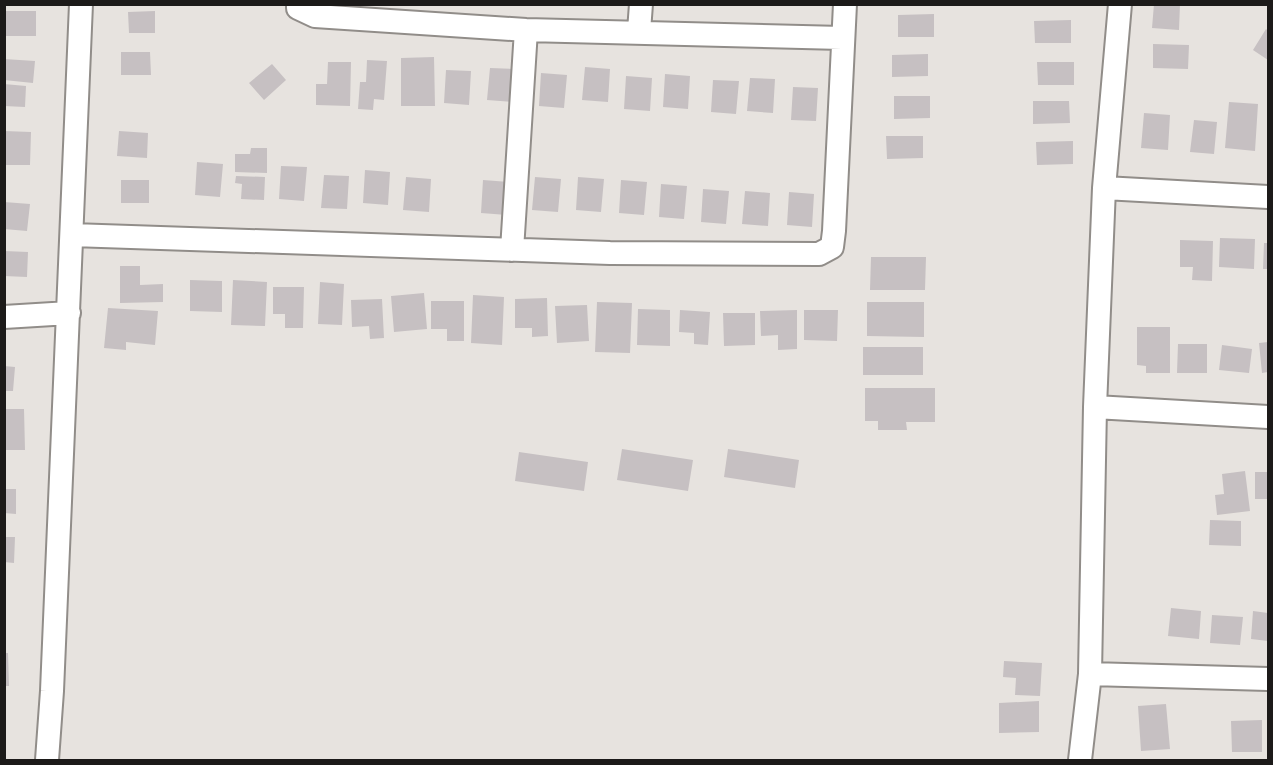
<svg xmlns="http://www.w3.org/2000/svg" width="1273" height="765" font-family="Bitter,serif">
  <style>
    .building { fill: #c6c0c2 }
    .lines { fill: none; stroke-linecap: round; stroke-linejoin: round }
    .minor-casing { stroke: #918d89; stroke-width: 26 }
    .minor { stroke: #fff; stroke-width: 22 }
  </style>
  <rect width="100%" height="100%" fill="#e7e3df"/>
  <path class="building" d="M 1154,4 L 1180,4 L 1179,30 L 1152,28 Z
    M 6,11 L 36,11 L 36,36 L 6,36 Z
    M 155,11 L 155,33 L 129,33 L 128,12 Z
    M 934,14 L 934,37 L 898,37 L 898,15 Z
    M 1071,20 L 1071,43 L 1035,43 L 1034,21 Z
    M 1266,29 L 1268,31 L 1268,60 L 1253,50 Z
    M 1153,44 L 1189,45 L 1188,69 L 1153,68 Z
    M 121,52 L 150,52 L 151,75 L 121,75 Z
    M 928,54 L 928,76 L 892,77 L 892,55 Z
    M 434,57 L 435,106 L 401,106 L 401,58 Z
    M 4,59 L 35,61 L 33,83 L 4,80 Z
    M 367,60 L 387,61 L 384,100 L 374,99 L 373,110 L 358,109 L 360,82 L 366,82 Z
    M 328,62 L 351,62 L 350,106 L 316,105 L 316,84 L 327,84 Z
    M 1037,62 L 1074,62 L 1074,85 L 1038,85 Z
    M 272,64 L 286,80 L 264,100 L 249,83 Z
    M 585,67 L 610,69 L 608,102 L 582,100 Z
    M 490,68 L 515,69 L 513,102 L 487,100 Z
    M 446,70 L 471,71 L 469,105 L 444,103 Z
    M 541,73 L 567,75 L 564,108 L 539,106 Z
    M 665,74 L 690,76 L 688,109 L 663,107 Z
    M 626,76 L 652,78 L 650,111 L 624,109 Z
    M 750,78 L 775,79 L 773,113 L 747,111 Z
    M 713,80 L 739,81 L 736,114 L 711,112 Z
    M 4,84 L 26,86 L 25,107 L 4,106 Z
    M 793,87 L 818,88 L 816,121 L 791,120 Z
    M 894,96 L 930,96 L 930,118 L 894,119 Z
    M 1033,101 L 1069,101 L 1070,123 L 1033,124 Z
    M 1229,102 L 1258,104 L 1255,151 L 1225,148 Z
    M 1144,113 L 1170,115 L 1168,150 L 1141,148 Z
    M 1194,120 L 1217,122 L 1214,154 L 1190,152 Z
    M 4,131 L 31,132 L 30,165 L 4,165 Z
    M 119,131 L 148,133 L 147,158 L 117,156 Z
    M 886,136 L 923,136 L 923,158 L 887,159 Z
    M 1073,141 L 1073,164 L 1037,165 L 1036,142 Z
    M 251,148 L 267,148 L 267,173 L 235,172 L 235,154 L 250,154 Z
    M 197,162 L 223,164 L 220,197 L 195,195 Z
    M 281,166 L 307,167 L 304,201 L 279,199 Z
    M 365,170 L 390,172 L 388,205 L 363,203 Z
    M 324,175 L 349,176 L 347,209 L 321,208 Z
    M 236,176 L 265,177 L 264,200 L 241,199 L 242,184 L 235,183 Z
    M 406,177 L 431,179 L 429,212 L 403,210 Z
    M 535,177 L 561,179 L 558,212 L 532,210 Z
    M 578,177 L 604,179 L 601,212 L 576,210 Z
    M 121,180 L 149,180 L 149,203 L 121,203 Z
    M 483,180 L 509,182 L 507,215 L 481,213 Z
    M 621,180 L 647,182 L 644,215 L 619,213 Z
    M 661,184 L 687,186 L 684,219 L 659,217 Z
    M 703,189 L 729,191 L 726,224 L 701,222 Z
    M 745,191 L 770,193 L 768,226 L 742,224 Z
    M 789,192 L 814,194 L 812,227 L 787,225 Z
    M 4,202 L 30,204 L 27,231 L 4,229 Z
    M 1220,238 L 1255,239 L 1254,269 L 1219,267 Z
    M 1180,240 L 1213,241 L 1212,281 L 1192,280 L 1193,267 L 1180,267 Z
    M 1264,243 L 1268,243 L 1268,269 L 1263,269 Z
    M 4,251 L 28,252 L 27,277 L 4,276 Z
    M 871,257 L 926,257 L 925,290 L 870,290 Z
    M 120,266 L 140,266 L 140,285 L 163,284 L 163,302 L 120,303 Z
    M 190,280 L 222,281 L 222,312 L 190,311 Z
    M 233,280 L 267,282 L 265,326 L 231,325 Z
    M 320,282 L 344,284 L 342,325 L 318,324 Z
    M 273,287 L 304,287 L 303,328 L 285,328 L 285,314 L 273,314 Z
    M 424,293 L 427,329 L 394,332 L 391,296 Z
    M 473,295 L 504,297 L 502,345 L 471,343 Z
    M 547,298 L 548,336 L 532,337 L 532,328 L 515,328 L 515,299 Z
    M 382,299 L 384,338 L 370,339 L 369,326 L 352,327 L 351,300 Z
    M 431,301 L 464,301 L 464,341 L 447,341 L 447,329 L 431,329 Z
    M 597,302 L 632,303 L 630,353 L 595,352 Z
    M 867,302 L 924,302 L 924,337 L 867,336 Z
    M 587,305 L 589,341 L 557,343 L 555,306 Z
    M 108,308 L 158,311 L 155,345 L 126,342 L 126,350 L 104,348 Z
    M 638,309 L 670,310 L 670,346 L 637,345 Z
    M 680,310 L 710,312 L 708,345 L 694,344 L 694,333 L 679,332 Z
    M 797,310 L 797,349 L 778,350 L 778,335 L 761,336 L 760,311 Z
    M 804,310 L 838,310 L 837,341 L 804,340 Z
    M 723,313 L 755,313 L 755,345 L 724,346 Z
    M 1137,327 L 1170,327 L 1170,373 L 1146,373 L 1146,366 L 1137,365 Z
    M 1268,342 L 1268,372 L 1262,373 L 1259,343 Z
    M 1178,344 L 1207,344 L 1207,373 L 1177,373 Z
    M 1222,345 L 1252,349 L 1249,373 L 1219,370 Z
    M 863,347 L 923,347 L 923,375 L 863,375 Z
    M 4,366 L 15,367 L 13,391 L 4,391 Z
    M 865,388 L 935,388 L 935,422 L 906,422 L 907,430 L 878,430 L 878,421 L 865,421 Z
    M 4,409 L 24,409 L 25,450 L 4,450 Z
    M 622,449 L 693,460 L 688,491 L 617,480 Z
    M 728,449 L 799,460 L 795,488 L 724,477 Z
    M 519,452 L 588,462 L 584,491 L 515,481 Z
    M 1245,471 L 1250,511 L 1217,515 L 1215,495 L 1224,494 L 1222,474 Z
    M 1255,472 L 1268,472 L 1268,499 L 1255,499 Z
    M 4,489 L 16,489 L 16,514 L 4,513 Z
    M 1210,520 L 1241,521 L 1241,546 L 1209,545 Z
    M 4,537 L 15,537 L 14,563 L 4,562 Z
    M 1171,608 L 1201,611 L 1199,639 L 1168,636 Z
    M 1253,611 L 1268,613 L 1268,641 L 1251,639 Z
    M 1212,615 L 1243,617 L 1240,645 L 1210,643 Z
    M 4,653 L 8,653 L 9,686 L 4,686 Z
    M 1004,661 L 1042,663 L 1040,696 L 1015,695 L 1016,678 L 1003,677 Z
    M 1039,701 L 1039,732 L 999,733 L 999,703 Z
    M 1166,704 L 1170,749 L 1141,751 L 1138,706 Z
    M 1262,720 L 1262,752 L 1232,752 L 1231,721 Z"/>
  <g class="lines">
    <g class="minor-casing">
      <path id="minor" d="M 298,4 L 298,8 L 315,16 L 526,30 L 842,38
        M 639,31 L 641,4
        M 1104,188 L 1268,197
        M 72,235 L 610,253 L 819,254 L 832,247 L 834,231 L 845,4
        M 512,250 L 526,30
        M 4,317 L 69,313
        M 1095,407 L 1268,417
        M 1090,674 L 1268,679
        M 47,760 L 52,691 L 81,4
        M 1080,760 L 1090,674 L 1095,407 L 1104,188 L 1120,4"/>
    </g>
    <use href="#minor" class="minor"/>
  </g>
  <rect width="1273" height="765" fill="none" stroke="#1c1a19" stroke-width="12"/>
</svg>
